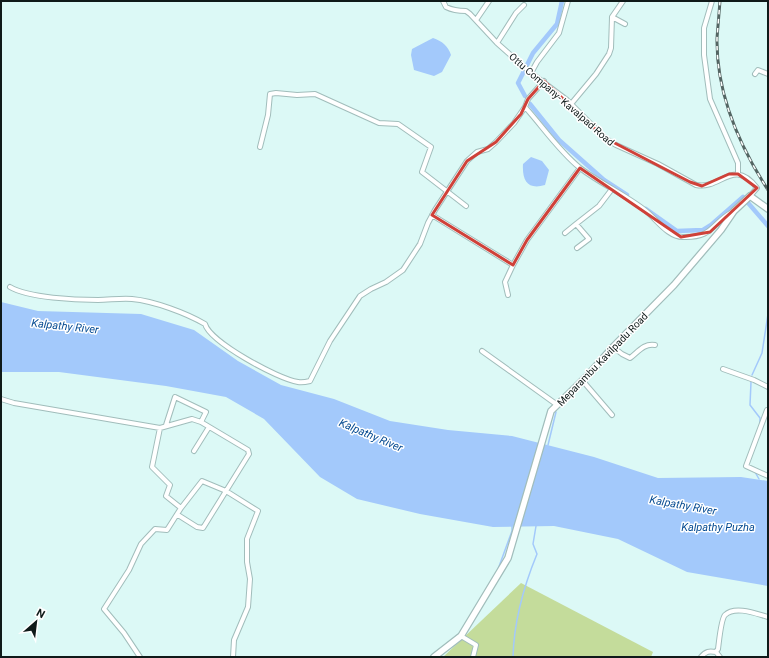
<svg xmlns="http://www.w3.org/2000/svg" width="769" height="658" font-family="Roboto,sans-serif">
  <style>
    .grass { fill: #c4dc9b }
    .water { fill: #a3c9fb }
    .lines { fill: none; stroke-linecap: round; stroke-linejoin: round }
    .stream { stroke: #a3c9fb; stroke-width: 1.5 }
    .canal { stroke: #a3c9fb; stroke-width: 4.5 }
    .street-casing { stroke: #a1bdbb; stroke-width: 6 }
    .secondary-casing { stroke: #a1bdbb; stroke-width: 8 }
    .street { stroke: #fff; stroke-width: 4 }
    .secondary { stroke: #fff; stroke-width: 5.5 }
    .rail-casing { stroke: #546563; stroke-width: 3 }
    .rail { stroke: #fff; stroke-width: 1.5; stroke-dasharray: 4.5; stroke-linecap: butt }
    .marked { fill: none; stroke: #cf4139; stroke-width: 3; stroke-linejoin: round }
    .labels { text-anchor: middle; stroke-width: 3; stroke-linejoin: round; paint-order: stroke }
    .street-label { font-size: 10px; fill: #0f1a19; stroke: #fff }
    .water-label { font-size: 11px; font-style: italic; fill: #044a91; stroke: #fff }
  </style>
  <rect width="100%" height="100%" fill="#dcf9f6"/>
  <path class="grass" d="M 521,583 L 653,652 L 651,657 L 443,657 Z"/>
  <path class="water" d="M 433,38 C 442,41 448,46 451,55 L 442,72 L 434,76 L 414,70 L 411,55 L 412,49 Z
    M 531,157 L 542,161 L 549,170 L 545,185 C 528,190 522,181 523,164 Z
    M 1,302 L 38,311 L 141,314 L 194,330 L 238,361 L 281,385 L 334,399 L 390,421 L 448,430 L 512,436 L 594,457 L 658,478 L 741,477 L 768,481 L 768,586 L 687,572 L 618,539 L 554,526 L 493,527 L 420,514 L 357,499 L 320,477 L 264,419 L 226,397 L 166,386 L 59,372 L 1,372 Z"/>
  <g class="lines">
    <path class="stream" d="M 752,375 L 762,353 L 768,314
      M 751,382 L 750,405 L 760,418 L 760,423
      M 548,445 L 556,412
      M 755,472 L 759,479
      M 497,572 L 512,531 L 512,525
      M 440,655 L 443,657
      M 513,657 C 514,620 523,588 537,554 L 533,544 L 536,526"/>
    <path class="canal" d="M 525,96 L 518,83 L 533,53 L 557,24 L 562,1
      M 530,104 L 559,140 L 604,180 L 627,195
      M 646,209 L 677,231 L 703,230 L 711,225 L 743,197 L 768,226"/>
    <g class="street-casing">
      <path id="street" d="M 443,1 L 446,7 C 452,10 459,11 466,11 L 470,14 L 497,43 L 531,73 L 567,100 L 605,138 L 616,145 L 658,164 L 696,185 C 721,190 733,157 757,188 L 750,196
        M 712,1 L 704,28 L 704,55 L 710,99 L 738,163 L 738,174
        M 612,17 L 625,24
        M 476,20 L 489,1
        M 497,43 L 516,13 L 524,5
        M 531,73 L 537,62 L 559,33 L 568,1
        M 755,74 L 758,70 L 768,74
        M 571,104 L 596,74 L 609,54 L 611,48 L 612,17 L 623,1
        M 525,107 L 528,99 L 544,81
        M 260,147 L 268,115 L 270,94 L 276,93 L 297,95 L 315,94 L 379,123 L 398,124 L 431,147 L 422,172 L 466,206
        M 432,215 L 513,265 L 505,282 L 508,295
        M 565,233 L 576,224
        M 577,248 L 589,239 L 576,224 L 599,206 L 612,189
        M 513,265 L 527,240 L 580,168
        M 10,287 C 29,298 76,300 98,300 C 109,300 121,298 132,299 C 154,301 186,313 205,324 C 210,342 278,379 298,382 C 302,383 306,382 310,381 L 330,341 L 360,296 L 371,289 L 386,282 L 403,270 L 420,244 L 428,223 L 435,210 L 467,161 L 477,152 L 488,149 L 496,142 L 514,123 L 525,107 C 543,127 559,151 580,168 C 601,184 626,195 646,211 C 657,220 668,237 683,237 C 713,238 711,224 732,212
        M 613,347 L 622,354 L 630,358 C 638,352 644,343 655,345
        M 482,351 L 556,404
        M 723,369 L 754,380 L 768,387
        M 582,380 L 612,415
        M 1,399 L 14,403 L 160,428 L 192,419 L 201,422 L 248,450 L 249,454 L 226,491 L 258,511 L 247,539 L 247,562 L 250,579 L 248,607 L 234,640 L 233,657
        M 767,410 L 746,466 L 768,476
        M 166,425 L 175,397 L 206,412 L 201,422
        M 194,451 L 209,427
        M 178,515 L 197,527 L 203,528 L 226,491 L 202,481 L 181,508
        M 461,636 L 476,645 L 473,657
        M 716,652 L 720,657
        M 140,657 L 124,633 L 104,609 L 129,570 L 141,544 L 155,529 L 167,530 L 181,508 L 166,496 L 170,485 L 152,467 L 160,428
        M 701,657 C 706,651 709,651 716,652 L 718,649 C 719,642 721,619 725,615 C 735,605 757,614 768,617"/>
    </g>
    <g class="secondary-casing">
      <path id="secondary" d="M 434,657 L 461,636 L 508,558 L 551,411 L 589,374 L 613,347 L 674,285 L 721,230 L 734,211 L 750,196 L 768,209"/>
    </g>
    <use href="#street" class="street"/>
    <use href="#secondary" class="secondary"/>
    <g class="rail-casing">
      <path id="rail" d="M 720,1 C 719,13 718,26 717,38 C 716,93 739,145 768,190"/>
    </g>
    <use href="#rail" class="rail"/>
  </g>
  <path class="marked" d="M 544,81 L 605,138 L 690,182 L 702,186 L 729,174 L 738,174 L 757,188 L 710,232 L 681,237 L 580,168 L 527,240 L 513,265 L 432,215 L 467,161 L 496,142 L 521,114 L 528,99 Z"/>
  <g class="labels">
    <g class="street-label">
      <text transform="translate(562 99) rotate(41)" y="4">Ottu Company- Kavalpad Road</text>
      <text transform="translate(602 359) rotate(-46)" y="4">Meparambu Kavilpadu Road</text>
    </g>
    <g class="water-label">
      <text transform="translate(65 326) rotate(6)" y="4">Kalpathy River</text>
      <text transform="translate(371 435) rotate(23)" y="4">Kalpathy River</text>
      <text transform="translate(683 505) rotate(10)" y="4">Kalpathy River</text>
      <text x="718" y="531">Kalpathy Puzha</text>
    </g>
  </g>
  <rect width="769" height="658" fill="none" stroke="#0f1a19" stroke-width="4"/>
  <g transform="translate(36 622) rotate(28)" stroke="#ffffff" stroke-width="3" paint-order="stroke">
  <path d="M0-3L7 15L0 10L-7 15Z" fill="#0f1a19"/>
  <text y="-6" font-size="11" font-weight="bold" text-anchor="middle" fill="#0f1a19">N</text>
  </g>
</svg>
